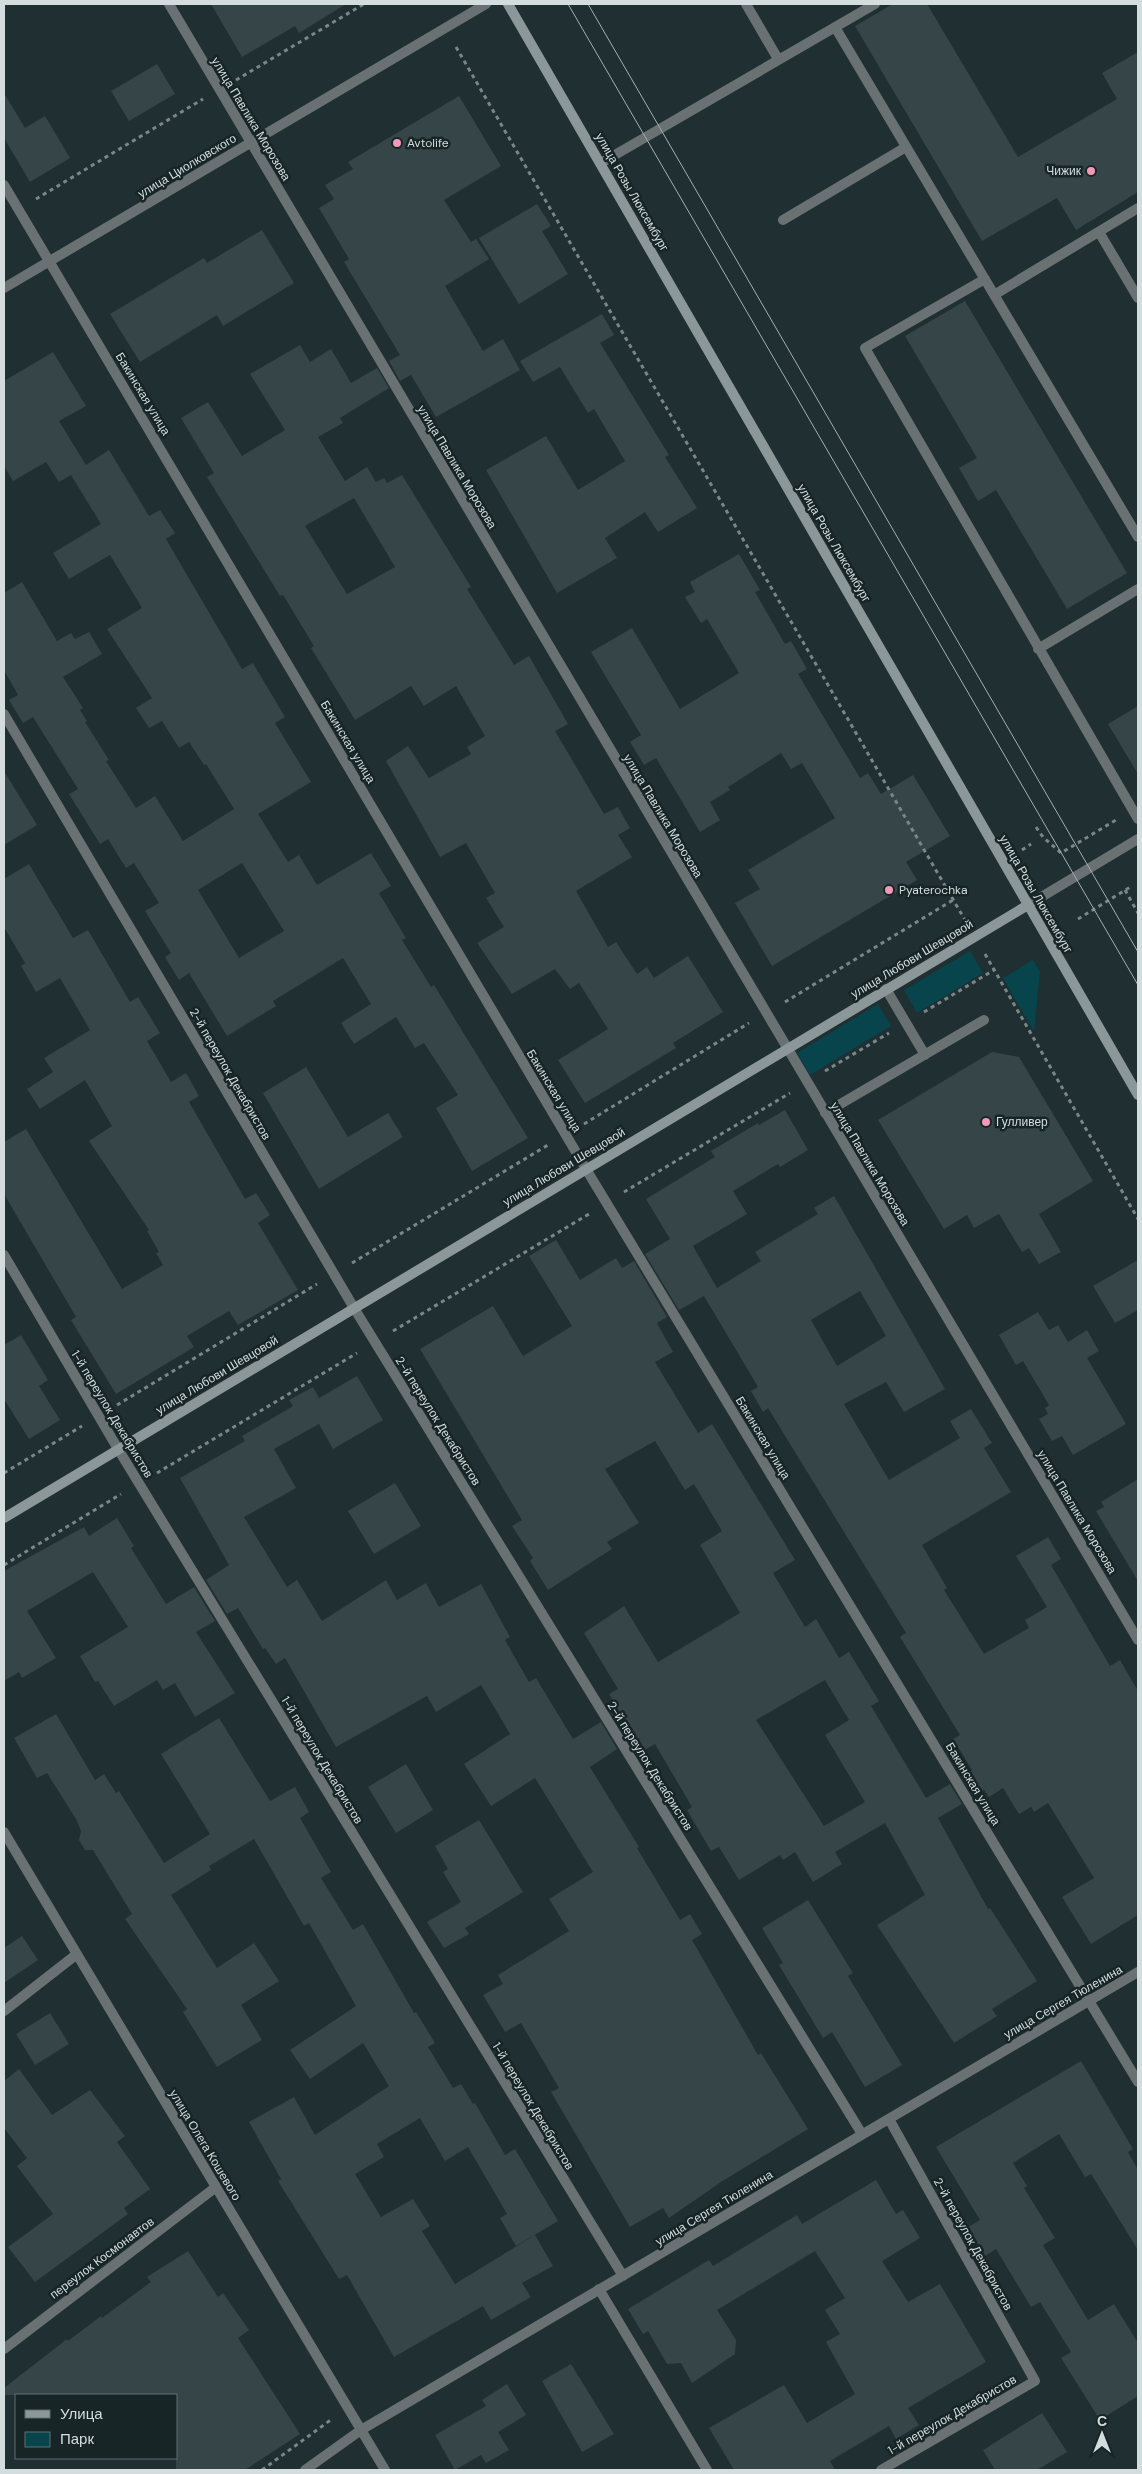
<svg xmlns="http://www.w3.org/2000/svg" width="1142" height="2474" font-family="'DM Sans',sans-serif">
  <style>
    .green { fill: #07444c }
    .building { fill: #364548; fill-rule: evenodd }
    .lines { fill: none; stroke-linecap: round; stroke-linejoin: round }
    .path { stroke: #7a8688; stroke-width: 3; stroke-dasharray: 4 4; stroke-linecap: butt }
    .lane { stroke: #697172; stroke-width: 10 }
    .street { stroke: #697172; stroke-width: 10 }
    .secondary { stroke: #8c9799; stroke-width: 10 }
    .tram { stroke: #a5afb1; stroke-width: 1 }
    .poi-dot { fill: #f09ab7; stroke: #172527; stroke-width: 2 }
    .labels { text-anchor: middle; stroke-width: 5; stroke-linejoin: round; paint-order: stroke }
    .street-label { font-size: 12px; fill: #d4ddde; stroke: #172527 }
    .poi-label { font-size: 12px; fill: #d4ddde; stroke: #172527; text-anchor: start }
  </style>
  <rect width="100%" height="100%" fill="#202f31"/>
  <path class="green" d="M 970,951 L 983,973 L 917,1013 L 904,990 Z
    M 1033,960 L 1040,971 L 1034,1032 L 1003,978 Z
    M 878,1004 L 891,1026 L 810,1075 L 797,1053 Z"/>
  <path class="building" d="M 211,4 L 346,4 L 299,33 L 295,26 L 242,57 Z
    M 893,4 L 927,4 L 1018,157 L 1117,99 L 1102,73 L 1138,52 L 1138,192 L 1076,230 L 1057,198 L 982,241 L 855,26 Z
    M 157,64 L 175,94 L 129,121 L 111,91 Z
    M 4,93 L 25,128 L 45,116 L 70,158 L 30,182 L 4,138 Z
    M 459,96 L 501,166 L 444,200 L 471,242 L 476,239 L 489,259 L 445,286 L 483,351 L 503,339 L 520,370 L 436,417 L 411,375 L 400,381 L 389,361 L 400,355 L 344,262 L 349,259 L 319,208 L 334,199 L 325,185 L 353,169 L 348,162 Z
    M 537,204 L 551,226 L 542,231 L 568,274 L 519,304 L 479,238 Z
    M 262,230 L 294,283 L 223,326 L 217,315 L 140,362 L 110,314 L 204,258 L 207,263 Z
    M 965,301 L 1127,573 L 1067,609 L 996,490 L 978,501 L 959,468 L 977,458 L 905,336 Z
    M 602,314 L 614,335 L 600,343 L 669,455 L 665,457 L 697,508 L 658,532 L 645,512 L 605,538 L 617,558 L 557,593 L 486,470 L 546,436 L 578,490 L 625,461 L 594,409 L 588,413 L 560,367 L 533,382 L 520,361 Z
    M 300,345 L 310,362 L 331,349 L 351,383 L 377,368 L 389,388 L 340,418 L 343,423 L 318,437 L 345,481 L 367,467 L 376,482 L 384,478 L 387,483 L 402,475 L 471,587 L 467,589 L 514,665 L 529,656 L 568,724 L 555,731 L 604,814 L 618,807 L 630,828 L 618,835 L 632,857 L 576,891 L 608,947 L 616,942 L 637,974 L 647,967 L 654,978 L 688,956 L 723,1012 L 673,1043 L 676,1048 L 585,1103 L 558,1060 L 608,1029 L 579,983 L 570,989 L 555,969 L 512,994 L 477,943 L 504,927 L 486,898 L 495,893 L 466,843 L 440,857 L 386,761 L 408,746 L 429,778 L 471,754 L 467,747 L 485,736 L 456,686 L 424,706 L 411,686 L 355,720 L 311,648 L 314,646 L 283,595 L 280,596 L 207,477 L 214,473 L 181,418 L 208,402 L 242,456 L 285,430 L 250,374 ZM 354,498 L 395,567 L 347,594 L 305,526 Z
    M 53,352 L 86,406 L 59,421 L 86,465 L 109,450 L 149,516 L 160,510 L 175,533 L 166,539 L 242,669 L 253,663 L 285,717 L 275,723 L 311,782 L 258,814 L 288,862 L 299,855 L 317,885 L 371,853 L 391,886 L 379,893 L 406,938 L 402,940 L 431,987 L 434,985 L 528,1138 L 472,1171 L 436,1108 L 458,1095 L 424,1043 L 415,1048 L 396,1017 L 354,1044 L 341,1023 L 371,1004 L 343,958 L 273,1001 L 276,1006 L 227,1036 L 189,973 L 179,980 L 165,957 L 171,953 L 145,911 L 159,903 L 134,863 L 126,868 L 108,839 L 100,844 L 69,794 L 78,789 L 33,717 L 23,723 L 9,700 L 18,695 L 4,670 L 4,593 L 22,582 L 57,641 L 71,633 L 75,639 L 89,632 L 102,654 L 63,677 L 83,708 L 80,710 L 87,721 L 85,722 L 109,760 L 106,761 L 136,808 L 155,796 L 183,841 L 234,809 L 206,764 L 204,765 L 189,742 L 179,748 L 162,721 L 149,728 L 136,708 L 152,698 L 107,629 L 142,608 L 110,555 L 69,579 L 53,553 L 101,524 L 71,475 L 59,482 L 46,462 L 13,481 L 4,466 L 4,381 ZM 242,863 L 284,931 L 239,958 L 198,890 Z
    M 739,554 L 760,590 L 755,592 L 785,644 L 791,641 L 807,669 L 798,674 L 860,778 L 868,773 L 881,794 L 913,775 L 950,836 L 906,862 L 917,880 L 772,966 L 735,903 L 760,889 L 748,870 L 835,818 L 802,763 L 791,769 L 781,753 L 728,787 L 730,790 L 710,802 L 720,820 L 700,832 L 656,758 L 644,765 L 630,742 L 641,735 L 591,652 L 632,628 L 680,709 L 739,673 L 707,619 L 701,623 L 685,597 L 695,592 L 690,582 Z
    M 1138,706 L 1138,774 L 1108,724 Z
    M 4,771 L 37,825 L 4,845 Z
    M 29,864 L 73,938 L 88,930 L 130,1002 L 138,997 L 160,1033 L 147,1041 L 171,1082 L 186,1073 L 199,1096 L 189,1102 L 245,1199 L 256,1193 L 270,1215 L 258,1223 L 298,1290 L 238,1325 L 229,1311 L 187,1336 L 194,1347 L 116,1394 L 71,1320 L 76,1317 L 4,1194 L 4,1142 L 26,1129 L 122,1289 L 163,1265 L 156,1253 L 159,1252 L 147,1231 L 149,1230 L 89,1141 L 112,1126 L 85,1080 L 40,1109 L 27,1089 L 53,1072 L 44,1058 L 90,1030 L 60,978 L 36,992 L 21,966 L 25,963 L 4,927 L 4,879 Z
    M 992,1052 L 1019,1057 L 1093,1181 L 1039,1214 L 1061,1252 L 1039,1264 L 1029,1248 L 1022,1252 L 999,1214 L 974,1228 L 967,1215 L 944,1229 L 878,1120 Z
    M 306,1067 L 348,1137 L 388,1113 L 403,1137 L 319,1189 L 263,1093 Z
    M 785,1110 L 808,1150 L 780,1167 L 778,1164 L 733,1191 L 747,1214 L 693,1246 L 717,1288 L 761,1261 L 755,1252 L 818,1214 L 814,1208 L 834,1196 L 945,1389 L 904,1412 L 886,1382 L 844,1404 L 889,1480 L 960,1438 L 950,1421 L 971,1409 L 992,1443 L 984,1448 L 1011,1492 L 922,1545 L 947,1588 L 944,1590 L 984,1654 L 1029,1628 L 1025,1620 L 1047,1607 L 1016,1556 L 1048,1537 L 1061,1559 L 1051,1565 L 1110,1666 L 1120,1660 L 1138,1691 L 1138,1915 L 1091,1944 L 1062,1897 L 1094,1878 L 1048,1803 L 1034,1812 L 1031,1807 L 1019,1814 L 1003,1788 L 989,1797 L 984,1790 L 974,1797 L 961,1777 L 972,1770 L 953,1739 L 960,1735 L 900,1637 L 906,1633 L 768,1408 L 763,1412 L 751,1391 L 758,1387 L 704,1296 L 679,1310 L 645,1254 L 670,1239 L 646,1199 L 715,1157 L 711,1151 L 758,1123 L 759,1125 ZM 860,1291 L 886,1336 L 837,1366 L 811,1320 Z
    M 556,1240 L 580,1280 L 616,1258 L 622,1268 L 634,1261 L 667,1317 L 657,1323 L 673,1352 L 655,1362 L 698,1433 L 712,1424 L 795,1560 L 773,1573 L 805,1627 L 816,1619 L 839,1658 L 849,1652 L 879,1701 L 871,1706 L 926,1798 L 950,1784 L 962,1804 L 938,1818 L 988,1909 L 990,1908 L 1037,1981 L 992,2009 L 997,2016 L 954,2043 L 877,1925 L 925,1895 L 885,1823 L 835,1852 L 842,1864 L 813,1882 L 795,1852 L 783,1860 L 780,1855 L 739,1880 L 719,1847 L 711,1851 L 687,1810 L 692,1807 L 655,1744 L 643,1751 L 635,1738 L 629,1742 L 612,1715 L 619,1711 L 609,1694 L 618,1689 L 584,1633 L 624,1606 L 658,1662 L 740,1613 L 700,1545 L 722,1531 L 694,1484 L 685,1490 L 655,1441 L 605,1469 L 639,1523 L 607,1542 L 612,1549 L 548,1590 L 530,1561 L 533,1558 L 512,1526 L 522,1520 L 420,1349 L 493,1306 L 523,1356 L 572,1326 L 529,1256 ZM 825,1680 L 849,1720 L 825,1735 L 865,1802 L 824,1826 L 756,1720 Z
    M 1138,1260 L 1138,1310 L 1115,1323 L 1093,1286 Z
    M 1038,1312 L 1049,1330 L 1058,1325 L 1068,1342 L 1087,1330 L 1099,1351 L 1087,1358 L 1126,1424 L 1073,1455 L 1062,1436 L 1052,1441 L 1039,1419 L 1048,1414 L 1045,1408 L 1049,1405 L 1023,1361 L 1016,1365 L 999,1335 Z
    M 21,1335 L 48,1380 L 39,1386 L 60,1420 L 29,1439 L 4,1399 L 4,1345 Z
    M 357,1376 L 383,1420 L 333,1449 L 319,1424 L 274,1449 L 296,1488 L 244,1517 L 287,1587 L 297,1580 L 322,1621 L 386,1580 L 397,1600 L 426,1583 L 439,1607 L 481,1584 L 510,1637 L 505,1640 L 529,1682 L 536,1678 L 573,1739 L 601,1722 L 617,1749 L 590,1767 L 639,1847 L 637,1848 L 680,1920 L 690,1914 L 702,1934 L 692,1940 L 758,2055 L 761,2053 L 808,2129 L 721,2182 L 669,2218 L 663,2208 L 630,2227 L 551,2092 L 559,2088 L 521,2023 L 505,2032 L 483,1995 L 503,1984 L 498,1975 L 569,1931 L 549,1899 L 593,1872 L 535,1778 L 491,1806 L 464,1764 L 510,1734 L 481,1685 L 436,1712 L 427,1696 L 336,1747 L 285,1658 L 276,1664 L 265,1648 L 263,1649 L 238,1608 L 227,1614 L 206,1580 L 229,1565 L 180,1478 L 245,1441 L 242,1436 L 293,1406 L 289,1400 L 313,1387 L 319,1398 Z
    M 1138,1479 L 1138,1581 L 1096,1511 L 1104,1507 L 1101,1502 Z
    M 395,1483 L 421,1526 L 374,1554 L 348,1511 Z
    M 117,1518 L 134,1546 L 131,1548 L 166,1604 L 194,1587 L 215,1621 L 196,1632 L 235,1693 L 195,1717 L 175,1683 L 163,1690 L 157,1680 L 114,1706 L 98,1681 L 95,1682 L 80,1656 L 128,1627 L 93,1572 L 27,1611 L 56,1658 L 22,1678 L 19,1672 L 4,1681 L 4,1571 L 84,1527 L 89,1536 Z
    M 56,1714 L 95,1780 L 104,1774 L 116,1793 L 119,1791 L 164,1863 L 210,1834 L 161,1754 L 219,1718 L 270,1801 L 295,1787 L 309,1812 L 300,1818 L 331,1872 L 321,1878 L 353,1930 L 363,1924 L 414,2013 L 416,2012 L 435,2043 L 428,2047 L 453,2088 L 461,2084 L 473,2104 L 475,2103 L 505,2155 L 515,2149 L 558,2221 L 516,2246 L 500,2218 L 507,2214 L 468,2147 L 445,2161 L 420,2118 L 377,2144 L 384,2157 L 355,2174 L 381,2217 L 413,2199 L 430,2226 L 422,2231 L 455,2284 L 535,2235 L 553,2266 L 522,2283 L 531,2297 L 491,2320 L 483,2306 L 394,2357 L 347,2275 L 339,2279 L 278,2181 L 281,2179 L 249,2122 L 294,2097 L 315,2135 L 389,2086 L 363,2043 L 310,2079 L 290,2050 L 356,2006 L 309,1923 L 304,1926 L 254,1839 L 209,1866 L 211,1870 L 171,1895 L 217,1968 L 254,1943 L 279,1981 L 241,2005 L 262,2040 L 217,2067 L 183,2012 L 187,2009 L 125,1919 L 132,1914 L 93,1850 L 85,1850 L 79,1840 L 81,1831 L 76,1819 L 47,1773 L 37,1778 L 14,1738 Z
    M 406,1764 L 433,1810 L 396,1833 L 368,1787 Z
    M 479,1820 L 523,1892 L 465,1928 L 469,1934 L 444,1948 L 427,1922 L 461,1902 L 443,1872 L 448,1869 L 435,1846 Z
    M 808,1900 L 853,1973 L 848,1976 L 902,2065 L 865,2087 L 832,2032 L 823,2038 L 779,1965 L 783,1963 L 762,1928 Z
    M 22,1936 L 38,1960 L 4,1983 L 4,1948 Z
    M 50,2013 L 69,2044 L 35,2065 L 16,2034 Z
    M 1081,2061 L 1133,2149 L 1128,2152 L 1138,2170 L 1138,2250 L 1091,2174 L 1085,2177 L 1059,2134 L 1013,2163 L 1027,2186 L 1024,2188 L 1055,2238 L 1043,2245 L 1088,2320 L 1114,2304 L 1138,2343 L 1138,2396 L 1100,2420 L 1061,2358 L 1071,2352 L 1040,2302 L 1031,2307 L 996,2249 L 985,2256 L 968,2227 L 980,2220 L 936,2147 Z
    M 19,2069 L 52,2115 L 90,2090 L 125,2136 L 117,2142 L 150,2189 L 124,2208 L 128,2214 L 35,2282 L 8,2247 L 53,2214 L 17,2166 L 27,2158 L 4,2128 L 4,2081 Z
    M 876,2180 L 896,2214 L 903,2210 L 920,2238 L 882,2261 L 908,2302 L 940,2284 L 986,2362 L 908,2408 L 919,2425 L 896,2439 L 889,2426 L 830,2461 L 835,2470 L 734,2470 L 709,2428 L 784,2385 L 807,2423 L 855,2394 L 826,2342 L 840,2334 L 825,2310 L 845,2298 L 815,2251 L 717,2310 L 736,2340 L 735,2354 L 692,2383 L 681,2363 L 667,2364 L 648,2331 L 643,2334 L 628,2309 L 709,2260 L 713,2266 L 797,2215 L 802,2224 Z
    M 188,2251 L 218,2297 L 223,2293 L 249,2330 L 238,2338 L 300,2434 L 245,2470 L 176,2470 L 176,2395 L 4,2395 L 4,2388 L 67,2339 L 68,2341 L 101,2316 L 102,2318 L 151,2282 L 147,2277 Z
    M 571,2364 L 614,2434 L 582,2452 L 542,2381 Z
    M 507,2384 L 526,2415 L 498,2432 L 509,2450 L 486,2463 L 481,2455 L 455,2470 L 435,2435 L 486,2406 L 482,2400 Z
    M 1042,2413 L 1067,2452 L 1037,2470 L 995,2470 L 983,2450 Z"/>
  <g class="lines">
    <path class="path" d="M 456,47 L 965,920
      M 236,80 L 364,4
      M 36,199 L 203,99
      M 1036,827 L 1043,837 L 1061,853 L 1116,820
      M 1022,850 L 1031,844
      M 1125,890 L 1138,913
      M 1078,919 L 1132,886
      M 985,954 L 1138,1219
      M 785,1002 L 953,900
      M 924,1012 L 994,970
      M 825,1071 L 889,1033
      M 584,1124 L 749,1023
      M 624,1192 L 790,1093
      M 352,1263 L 548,1145
      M 393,1331 L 589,1214
      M 117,1405 L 317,1284
      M 4,1473 L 82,1426
      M 157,1473 L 357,1353
      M 4,1565 L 121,1494
      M 262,2470 L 332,2419"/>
    <path class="lane" d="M 746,4 L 778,59
      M 835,27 L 1138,537
      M 601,163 L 875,4
      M 783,220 L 906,147
      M 1099,232 L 1138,298
      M 985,279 L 865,348 L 1138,819
      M 994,295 L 1138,208
      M 1038,649 L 1138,589
      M 886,989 L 925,1055
      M 825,1113 L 984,1020"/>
    <path class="street" d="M 169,4 L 1138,1640
      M 4,185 L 586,1169 L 1138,2082
      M 4,288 L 486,4
      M 4,714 L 354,1308 L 862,2134
      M 1028,905 L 1138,839
      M 4,1255 L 118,1449 L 623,2276
      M 4,1832 L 385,2470
      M 4,2011 L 77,1954
      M 599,2289 L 707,2470
      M 4,2349 L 216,2187
      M 305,2470 L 361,2430 L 1138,1972
      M 881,2470 L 1035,2381 L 889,2119"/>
    <path class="secondary" d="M 508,4 L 1138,1095
      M 4,1518 L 1028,905"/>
    <path class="tram" d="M 568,4 L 1138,985
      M 588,4 L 1138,952"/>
  </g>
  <g class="poi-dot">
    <circle cx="397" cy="143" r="5"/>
    <circle cx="1091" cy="171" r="5"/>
    <circle cx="889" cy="890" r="5"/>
    <circle cx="986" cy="1122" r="5"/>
  </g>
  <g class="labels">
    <g class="street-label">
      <text transform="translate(251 119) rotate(59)" y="4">улица Павлика Морозова</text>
      <text transform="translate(187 166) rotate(-31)" y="4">улица Циолковского</text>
      <text transform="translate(632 192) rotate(60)" y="4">улица Розы Люксембург</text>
      <text transform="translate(143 394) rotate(59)" y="4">Бакинская улица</text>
      <text transform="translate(457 467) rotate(59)" y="4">улица Павлика Морозова</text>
      <text transform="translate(834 543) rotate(60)" y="4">улица Розы Люксембург</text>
      <text transform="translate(348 742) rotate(59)" y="4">Бакинская улица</text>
      <text transform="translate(663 816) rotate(59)" y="4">улица Павлика Морозова</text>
      <text transform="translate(1036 894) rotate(60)" y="4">улица Розы Люксембург</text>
      <text transform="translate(912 959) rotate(-31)" y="4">улица Любови Шевцовой</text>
      <text transform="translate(230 1074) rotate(60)" y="4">2-й переулок Декабристов</text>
      <text transform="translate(554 1091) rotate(59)" y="4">Бакинская улица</text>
      <text transform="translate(870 1164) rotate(59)" y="4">улица Павлика Морозова</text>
      <text transform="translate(564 1167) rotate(-31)" y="4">улица Любови Шевцовой</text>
      <text transform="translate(217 1375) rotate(-31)" y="4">улица Любови Шевцовой</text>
      <text transform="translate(112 1414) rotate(59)" y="4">1-й переулок Декабристов</text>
      <text transform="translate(438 1421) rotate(58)" y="4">2-й переулок Декабристов</text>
      <text transform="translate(763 1438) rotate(59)" y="4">Бакинская улица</text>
      <text transform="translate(1077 1512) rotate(59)" y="4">улица Павлика Морозова</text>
      <text transform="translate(322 1760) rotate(59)" y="4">1-й переулок Декабристов</text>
      <text transform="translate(650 1766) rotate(58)" y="4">2-й переулок Декабристов</text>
      <text transform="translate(973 1784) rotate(59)" y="4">Бакинская улица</text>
      <text transform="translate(1063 2002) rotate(-30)" y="4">улица Сергея Тюленина</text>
      <text transform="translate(533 2106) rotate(59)" y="4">1-й переулок Декабристов</text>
      <text transform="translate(205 2145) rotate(59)" y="4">улица Олега Кошевого</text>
      <text transform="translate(714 2208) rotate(-31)" y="4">улица Сергея Тюленина</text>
      <text transform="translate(973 2244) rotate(61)" y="4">2-й переулок Декабристов</text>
      <text transform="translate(102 2258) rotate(-37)" y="4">переулок Космонавтов</text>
      <text transform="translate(952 2415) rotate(-30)" y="4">1-й переулок Декабристов</text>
    </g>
    <g class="poi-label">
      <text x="407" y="147">Avtolife</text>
      <text x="1081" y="175" text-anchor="end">Чижик</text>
      <text x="899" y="894">Pyaterochka</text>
      <text x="996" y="1126">Гулливер</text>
    </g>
  </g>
  <rect width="1142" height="2474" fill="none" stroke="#d4ddde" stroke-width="10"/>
  <rect x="15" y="2394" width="162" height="65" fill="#172527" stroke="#636f70"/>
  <rect x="25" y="2410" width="25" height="8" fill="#8c9799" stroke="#636f70"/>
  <text x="60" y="2419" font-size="15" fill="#d4ddde">Улица</text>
  <rect x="25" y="2432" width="25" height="15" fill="#07444c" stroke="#636f70"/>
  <text x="60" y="2444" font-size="15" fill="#d4ddde">Парк</text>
  <g transform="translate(1102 2434)" stroke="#172527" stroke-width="4" paint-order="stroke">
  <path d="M0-4L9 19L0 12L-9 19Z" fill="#d4ddde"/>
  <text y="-8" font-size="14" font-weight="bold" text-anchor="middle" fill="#d4ddde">С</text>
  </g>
</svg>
